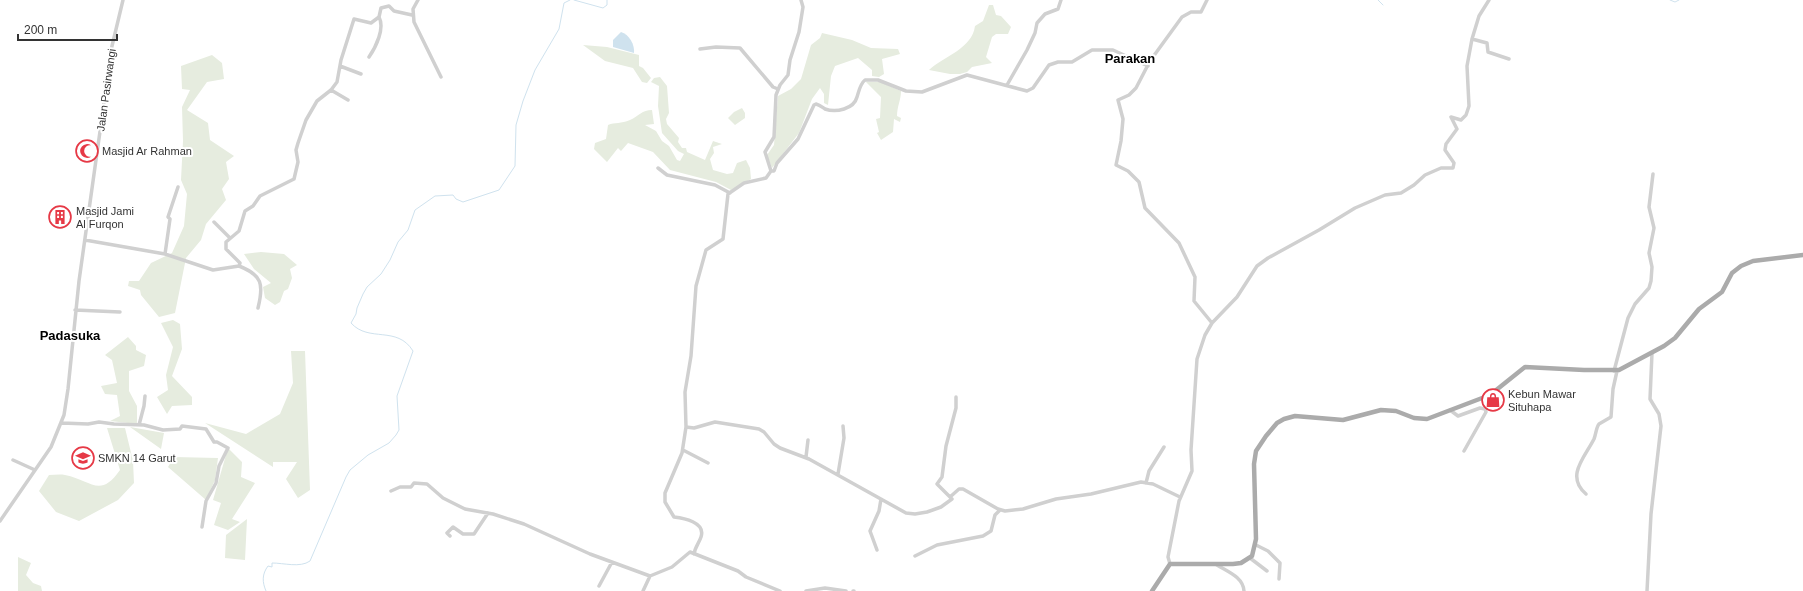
<svg xmlns="http://www.w3.org/2000/svg" width="1803" height="591" font-family="Helvetica,sans-serif">
  <style>
    .green { fill: #e6ecdf }
    .water { fill: #cfe2ee }
    .lines { fill: none; stroke-linecap: round; stroke-linejoin: round }
    .stream { stroke: #cfe2ee; stroke-width: 1 }
    .minor { stroke: #d0d0d0; stroke-width: 3.5 }
    .major { stroke: #ababab; stroke-width: 4.5 }
    .labels { text-anchor: middle; stroke-width: 4; stroke-linejoin: round; paint-order: stroke }
    .street-label { font-size: 11px; fill: #333; stroke: #fff }
    .poi-label { font-size: 11px; fill: #333; stroke: #fff; text-anchor: start }
    .quarter-label { font-size: 13px; font-weight: bold; fill: #000; stroke: #fff }
  </style>
  <rect width="100%" height="100%" fill="#fff"/>
  <path class="green" d="M 989,5 L 993,5 L 996,15 L 1001,16 L 1011,27 L 1008,34 L 996,34 L 992,37 L 986,57 L 992,63 L 972,67 L 967,72 L 960,74 L 950,74 L 929,70 C 944,56 972,49 975,26 L 983,21 Z
    M 822,33 L 852,40 L 871,48 L 898,49 L 900,54 L 882,59 L 884,74 L 879,77 L 872,76 L 872,70 L 858,58 L 835,66 L 831,76 L 828,105 L 824,103 L 824,94 L 820,88 L 812,99 L 799,133 L 772,168 L 767,155 L 774,145 L 778,96 L 791,89 L 801,79 L 811,45 L 820,38 Z
    M 583,45 L 607,47 L 639,55 L 639,66 L 643,68 L 651,78 L 647,83 L 642,82 L 633,68 L 605,61 Z
    M 212,55 L 222,63 L 224,79 L 207,82 L 187,110 L 208,123 L 210,140 L 234,156 L 226,162 L 229,179 L 222,189 L 226,200 L 206,224 L 201,240 L 186,258 L 175,313 L 159,317 L 141,295 L 140,290 L 128,286 L 129,281 L 139,281 L 151,263 L 172,253 L 184,226 L 187,194 L 181,180 L 183,141 L 182,107 L 190,90 L 182,89 L 181,66 Z
    M 660,77 L 667,86 L 669,113 L 666,119 L 667,124 L 679,138 L 678,142 L 682,148 L 686,148 L 687,152 L 705,160 L 713,141 L 722,144 L 713,147 L 714,153 L 710,159 L 713,170 L 727,174 L 733,173 L 737,163 L 746,160 L 750,168 L 751,179 L 731,190 L 716,182 L 670,170 L 653,152 L 628,143 L 621,151 L 618,148 L 607,162 L 594,149 L 595,143 L 606,139 L 608,125 C 615,122 621,124 630,120 C 639,116 642,110 652,110 L 654,124 L 645,125 L 656,131 L 662,141 L 669,146 L 677,160 L 680,161 L 684,154 L 678,151 L 662,133 L 658,106 L 659,86 L 651,82 L 654,78 Z
    M 866,82 L 880,82 L 901,91 C 901,100 897,106 897,116 L 901,118 L 900,122 L 894,119 L 893,132 L 881,140 L 877,133 L 879,132 L 876,119 L 880,118 L 881,97 Z
    M 742,108 L 745,113 L 745,118 L 735,125 L 728,118 L 734,112 Z
    M 261,252 L 284,254 L 297,265 L 290,269 L 292,278 L 288,289 L 284,291 L 280,302 L 275,305 L 265,298 L 263,287 L 271,283 L 254,269 L 244,254 Z
    M 173,320 L 180,324 L 182,349 L 172,376 L 192,397 L 192,405 L 172,406 L 167,414 L 157,397 L 168,390 L 166,375 L 173,347 L 161,323 Z
    M 128,337 L 136,346 L 136,350 L 146,355 L 144,366 L 129,371 L 129,391 L 137,406 L 137,424 L 110,421 L 120,416 L 117,395 L 105,394 L 101,386 L 117,383 L 112,360 L 105,355 Z
    M 291,351 L 305,351 L 310,490 L 298,498 L 286,479 L 297,462 L 273,462 L 273,467 L 205,423 L 246,434 L 280,414 L 293,383 Z
    M 130,427 L 164,433 L 161,449 Z
    M 107,428 L 125,428 L 133,461 L 134,483 L 118,500 L 79,521 L 56,512 L 39,491 L 49,475 C 54,475 60,474 65,475 C 91,480 100,499 120,470 Z
    M 228,448 L 242,462 L 241,477 L 255,483 L 232,519 L 240,522 L 228,530 L 214,525 L 221,503 L 213,500 Z
    M 174,457 L 218,458 L 215,480 L 206,500 L 168,467 Z
    M 247,519 L 245,560 L 225,558 L 226,535 Z
    M 18,557 L 31,563 L 26,575 L 33,583 L 41,586 L 42,591 L 18,591 Z"/>
  <path class="water" d="M 621,32 C 629,34 635,45 634,53 L 613,47 L 613,40 Z"/>
  <g class="lines">
    <path class="stream" d="M 574,0 L 603,8 L 607,5 L 607,0
      M 1378,0 L 1383,5
      M 1670,0 L 1675,2 L 1679,0
      M 266,591 C 262,582 262,574 268,566 L 272,567 L 272,563 C 284,563 300,568 310,561 L 346,477 L 350,470 L 368,455 L 389,443 L 396,435 L 399,430 L 397,396 L 413,351 C 397,325 369,343 351,323 L 356,314 L 357,308 L 363,294 L 367,287 L 381,274 L 390,260 L 398,242 L 408,230 L 415,210 L 435,196 L 453,195 L 456,199 L 463,202 L 499,190 L 515,166 L 516,125 L 523,101 L 535,70 L 559,29 L 564,3 L 570,0"/>
    <path class="minor" d="M 418,0 L 413,9 L 414,22 L 441,77
      M 1207,0 L 1201,12 L 1191,12 L 1182,17 L 1150,61 L 1136,88 L 1129,95 L 1118,100 L 1123,119 L 1121,141 L 1116,165 L 1128,171 L 1139,182 L 1145,208 L 1179,243 L 1195,277 L 1194,301 L 1212,323
      M 1472,39 L 1487,43 L 1488,52 L 1509,59
      M 700,49 L 716,47 L 740,48 L 773,87 L 778,89
      M 369,57 C 376,47 385,28 379,17
      M 340,66 L 361,74
      M 1007,85 L 1027,50 L 1035,33 L 1037,23 L 1045,14 L 1058,9 L 1061,0
      M 331,90 L 348,100
      M 658,168 L 667,175 L 715,185 L 730,193
      M 771,171 L 774,171 L 777,163 L 798,139 L 814,105 L 816,104 C 820,105 822,107 825,109 C 836,113 854,109 857,97 C 859,91 860,84 865,80 L 878,80 L 906,91 L 922,92 L 967,75 L 1027,91 L 1033,88 L 1049,65 L 1058,62 L 1072,62 L 1092,50 L 1113,50 L 1148,66
      M 214,222 L 230,238
      M 85,240 L 165,254 L 213,270 L 239,266 L 240,263 L 226,249 L 226,242 L 239,231 L 245,211 L 253,206 L 260,196 L 294,179 L 298,162 L 296,150 L 298,143 L 306,120 L 317,101 L 331,90 L 337,82 L 341,60 L 354,19 L 371,23 L 379,17 L 381,8 L 389,6 L 394,11 L 412,15
      M 165,254 L 170,219 L 168,217 L 178,187
      M 239,266 C 262,275 264,284 258,308
      M 75,310 L 120,312
      M 1614,371 L 1628,318 L 1635,304 L 1649,288 L 1651,281 L 1652,267 L 1649,253 L 1654,228 L 1649,207 L 1653,174
      M 1450,410 L 1458,416 L 1480,408 L 1485,409 L 1486,412 L 1464,451
      M 62,423 L 88,424 L 99,422 L 114,424 L 144,425 L 163,430 L 180,429 L 182,426 L 206,429 L 214,442 L 217,442 L 228,448 L 219,466 L 216,483 L 206,501 L 202,527
      M 139,425 L 144,406 L 145,396
      M 686,427 L 694,428 L 715,422 L 759,429 L 764,432 L 774,444 L 780,448 L 809,459 L 906,513 L 915,514 L 927,512 L 941,507 L 952,499 L 950,497 L 959,489 L 963,489 L 998,509 L 1005,511 L 1023,509 L 1056,499 L 1091,494 L 1141,482 L 1153,484 L 1180,497
      M 683,450 L 708,463
      M 806,457 L 808,440
      M 13,460 L 35,470
      M 838,474 L 844,438 L 843,426
      M 1146,483 L 1149,471 L 1164,447
      M 391,491 L 400,487 L 411,487 L 414,483 L 427,484 L 443,498 L 465,509 L 493,514 L 524,524 L 590,554 L 650,576
      M 1586,494 C 1565,476 1585,457 1594,439 C 1596,434 1596,428 1599,424 L 1611,417 L 1613,389 L 1617,371
      M 950,497 L 937,484 L 942,477 L 946,446 L 956,408 L 956,397
      M 0,521 L 51,447 L 64,415 L 68,389 L 79,281 L 112,46 L 123,0
      M 450,536 L 447,533 L 453,527 L 463,534 L 474,534 L 488,513
      M 1256,545 L 1268,551 L 1280,563 L 1279,579
      M 877,550 L 870,531 L 879,511 L 881,499
      M 694,554 C 695,547 699,543 701,537 C 706,522 683,518 674,517 L 665,502 L 665,493 L 682,453 L 686,427 L 685,392 L 691,356 L 696,286 L 706,250 L 723,239 L 728,194 L 744,183 L 766,178 L 771,171 L 765,152 L 774,137 L 776,95 L 780,85 L 788,75 L 790,60 L 799,32 L 803,7 L 801,0
      M 915,556 L 937,545 L 983,536 L 991,531 L 995,515 L 1000,510
      M 1250,558 L 1267,571
      M 1170,564 L 1168,557 L 1179,501 L 1192,471 L 1191,450 L 1197,359 L 1205,335 L 1212,323 L 1237,297 L 1257,266 L 1268,258 L 1319,230 L 1355,208 L 1385,195 L 1401,193 L 1414,185 L 1425,175 L 1441,168 L 1453,168 L 1454,163 L 1445,150 L 1446,144 L 1457,129 L 1451,117 L 1461,120 L 1466,115 L 1469,106 L 1467,66 L 1472,39 L 1479,16 L 1489,0
      M 1217,565 C 1228,572 1243,577 1244,591
      M 599,586 L 612,562
      M 643,591 L 650,576 L 672,567 L 690,552 L 738,571 L 746,577 L 780,591
      M 806,591 L 825,588 L 846,591
      M 853,591 L 854,591
      M 1647,591 L 1651,514 L 1661,426 L 1659,414 L 1650,399 L 1652,353"/>
    <path class="major" d="M 1152,591 L 1170,564 L 1233,564 L 1241,563 L 1252,556 L 1256,539 L 1254,464 L 1256,451 L 1266,436 L 1277,423 L 1284,419 L 1295,416 L 1343,420 L 1381,410 L 1396,411 L 1414,418 L 1427,419 L 1490,395 L 1525,367 L 1584,370 L 1619,370 L 1664,346 L 1675,338 L 1699,309 L 1722,292 L 1732,273 L 1741,266 L 1753,261 L 1803,255"/>
  </g>
  <defs>
    <g id="mosque-ring" transform="scale(1.15)"><circle r="9.5" fill="#fff" stroke="#e63946" stroke-width="1.5"/><path d="M3.5-4.9A6 6 0 1 0 3.5 4.9A5 5 0 1 1 3.5-4.9Z" fill="#e63946"/></g>
    <g id="building-ring" transform="scale(1.15)"><circle r="9.5" fill="#fff" stroke="#e63946" stroke-width="1.5"/><path d="M-4-6H4V6H1V3H-1V6H-4ZM-2.5-4.3h1.7v1.8h-1.7ZM.8-4.3h1.7v1.8H.8ZM-2.5-1h1.7V.8h-1.7ZM.8-1h1.7V.8H.8Z" fill="#e63946"/></g>
    <g id="shop-ring" transform="scale(1.15)"><circle r="9.5" fill="#fff" stroke="#e63946" stroke-width="1.5"/><path d="M-5-2.5h2.3a2.7 3.5 0 0 1 5.4 0H5L5.5 6h-11ZM-1.5-2.5h3a1.5 2.3 0 0 0-3 0Z" fill="#e63946"/></g>
    <g id="school-ring" transform="scale(1.15)"><circle r="9.5" fill="#fff" stroke="#e63946" stroke-width="1.5"/><path d="M0-5L7-2L0 1L-7-2ZM-4 1L0 2.5L4 1V4Q0 6-4 4Z" fill="#e63946"/></g>
  </defs>
  <g fill-rule="evenodd">
    <use href="#mosque-ring" x="87" y="151"/>
    <use href="#building-ring" x="60" y="217"/>
    <use href="#shop-ring" x="1493" y="400"/>
    <use href="#school-ring" x="83" y="458"/>
  </g>
  <g class="labels">
    <g class="street-label">
      <text transform="translate(106 90) rotate(-82)" y="4">Jalan Pasirwangi</text>
    </g>
    <g class="poi-label">
      <text x="102" y="155">Masjid Ar Rahman</text>
      <text x="76" y="215">Masjid Jami<tspan x="76" dy="13">Al Furqon</tspan></text>
      <text x="1508" y="398">Kebun Mawar<tspan x="1508" dy="13">Situhapa</tspan></text>
      <text x="98" y="462">SMKN 14 Garut</text>
    </g>
    <g class="quarter-label">
      <text x="1130" y="63">Parakan</text>
      <text x="70" y="340">Padasuka</text>
    </g>
  </g>
  <path d="M18 34v6h99v-6" fill="none" stroke="#333333" stroke-width="2"/>
  <text x="24" y="34" font-size="12" fill="#333333" stroke="#ffffff" stroke-width="3" paint-order="stroke">200 m</text>
</svg>
